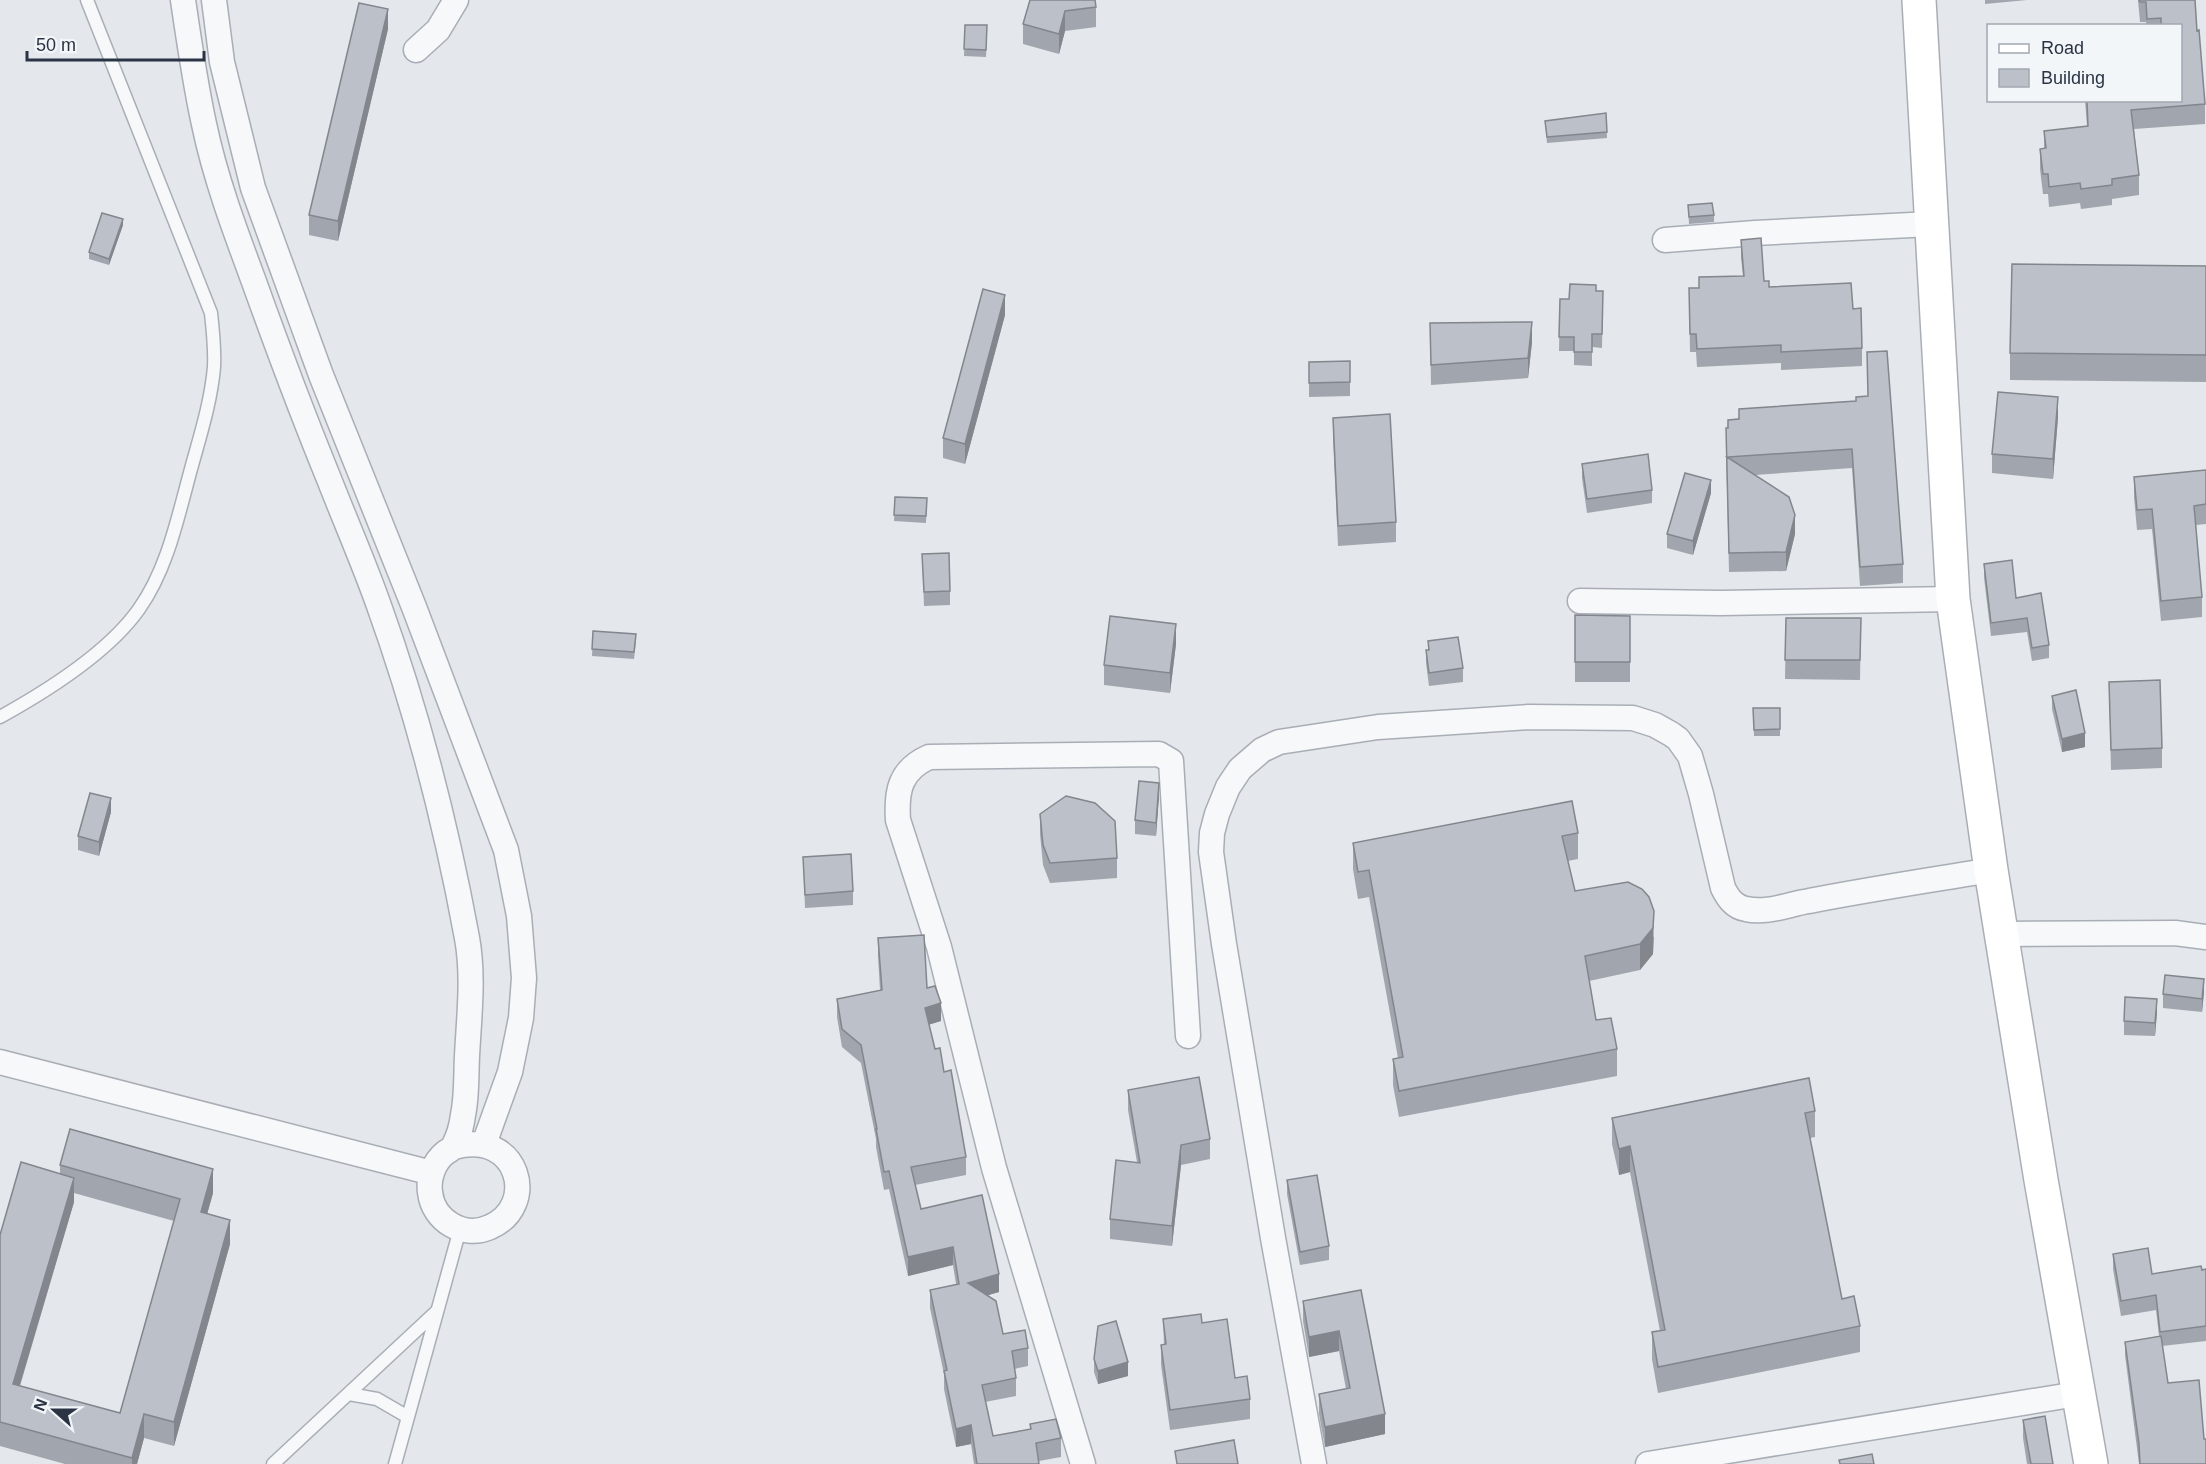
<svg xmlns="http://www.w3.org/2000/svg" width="2206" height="1464" font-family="Helvetica,sans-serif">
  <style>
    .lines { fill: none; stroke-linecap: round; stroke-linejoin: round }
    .lane-casing { stroke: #a9aeb6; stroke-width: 15 }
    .street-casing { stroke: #a9aeb6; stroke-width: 27 }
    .secondary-casing { stroke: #a9aeb6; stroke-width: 36 }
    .lane { stroke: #f6f8fa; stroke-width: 12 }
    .street { stroke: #f6f8fa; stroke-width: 24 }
    .secondary { stroke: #fff; stroke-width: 33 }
    .wall { fill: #a1a5ad; fill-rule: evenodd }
    .shaded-wall { fill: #83868d }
    .building { fill: #bbc0c9; stroke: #83868d; stroke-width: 1.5 }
  </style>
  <rect width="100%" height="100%" fill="#e4e7ec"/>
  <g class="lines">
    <g class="lane-casing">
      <path id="lane" d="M 0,717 C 47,691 108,653 139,609 C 168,568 178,516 191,469 C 200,436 211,402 214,367 C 215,349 213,331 211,313 L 87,0
        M 349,1394 L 377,1399 L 408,1417
        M 273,1464 L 436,1312
        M 395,1464 L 460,1229"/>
    </g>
    <g class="street-casing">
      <path id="street" d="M 183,0 C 189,41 195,83 204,124 C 215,177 234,228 253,279 C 277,346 302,413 329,479 C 345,520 363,561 378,603 C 417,711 446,824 467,938 C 474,976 469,1017 467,1056 C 466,1075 467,1096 463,1115 C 462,1123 459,1135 455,1143 C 452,1150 452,1148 445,1153 C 434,1162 428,1178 430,1192 C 433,1221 464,1239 490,1227 C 539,1206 519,1129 454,1147
        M 214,0 L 222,62 L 253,188 L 321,375 L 414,607 L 506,850 L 519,916 L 524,978 L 521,1018 L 510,1072 L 484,1144
        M 416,50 L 438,30 L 456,0
        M 1665,240 L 1755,233 L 1931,224
        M 1580,601 L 1721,603 L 1953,599
        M 2003,934 L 2175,933 L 2206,937
        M 0,1062 L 432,1173
        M 1083,1464 L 994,1168 L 939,947 L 898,820 C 896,791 900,770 929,757 L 1159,754 L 1171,761 L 1188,1036
        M 1314,1464 L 1273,1238 L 1224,944 L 1211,852 L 1212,833 L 1217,814 L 1228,787 L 1240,769 L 1262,750 L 1279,742 L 1378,727 L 1529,717 L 1633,718 L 1655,725 L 1671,734 L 1678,739 L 1690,756 L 1701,794 L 1723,888 C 1728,898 1734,907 1746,909 C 1767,914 1789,904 1809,901 C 1870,889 1931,880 1991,870
        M 1648,1464 L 2077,1394"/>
    </g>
    <g class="secondary-casing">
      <path id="secondary" d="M 1919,0 L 1953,599 L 1991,870 L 2041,1180 L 2091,1464"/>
    </g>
    <use href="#lane" class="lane"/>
    <use href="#street" class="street"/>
    <use href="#secondary" class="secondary"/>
  </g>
  <path class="wall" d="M 1030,0 L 1096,7 L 1096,27 L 1065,31 L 1059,54 L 1023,44 L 1023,24 Z
    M 1985,0 L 2027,0 L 1985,4 Z
    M 2138,0 L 2195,0 L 2197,31 L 2205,104 L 2205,124 L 2134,129 L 2139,175 L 2139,195 L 2112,199 L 2112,205 L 2081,209 L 2080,203 L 2049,207 L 2048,194 L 2043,194 L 2040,169 L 2040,149 L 2044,149 L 2044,131 L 2087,126 L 2085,100 L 2181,100 L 2181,26 L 2146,26 L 2146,22 L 2140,22 Z
    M 965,25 L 987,25 L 986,57 L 964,56 Z
    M 388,29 L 338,241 L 309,235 L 309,215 Z
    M 1606,113 L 1607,138 L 1547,143 L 1545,121 Z
    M 1688,205 L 1714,215 L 1714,222 L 1689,224 Z
    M 123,225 L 109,265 L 89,259 L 89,252 Z
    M 1741,240 L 1764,281 L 1769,287 L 1853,309 L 1862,348 L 1862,366 L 1781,370 L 1781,363 L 1697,367 L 1696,352 L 1690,352 L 1689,288 L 1699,288 L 1743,276 L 1741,258 Z
    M 2206,266 L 2206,382 L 2010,380 L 2010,353 Z
    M 1596,291 L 1603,291 L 1602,348 L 1592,347 L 1592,366 L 1574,365 L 1574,351 L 1559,351 L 1560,299 L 1569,299 Z
    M 1005,315 L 965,464 L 943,458 L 943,438 Z
    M 1430,323 L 1532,342 L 1528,378 L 1431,385 Z
    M 1867,352 L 1903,564 L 1903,583 L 1860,586 L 1852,468 L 1755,475 L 1795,534 L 1786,571 L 1729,572 L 1726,447 L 1728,420 L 1856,401 L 1868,396 Z
    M 1309,362 L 1350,382 L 1350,396 L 1309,397 Z
    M 2058,417 L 2053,479 L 1992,473 L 1992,454 Z
    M 1333,418 L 1396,522 L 1396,542 L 1338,546 L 1333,438 Z
    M 1582,464 L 1652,490 L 1652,503 L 1587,513 L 1582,478 Z
    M 2206,470 L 2206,524 L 2196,525 L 2202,597 L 2202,617 L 2161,621 L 2152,529 L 2137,530 L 2134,497 L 2134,477 Z
    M 1711,493 L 1693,555 L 1667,548 L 1667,534 Z
    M 895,497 L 927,498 L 926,523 L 894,521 Z
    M 922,554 L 950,591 L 950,605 L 924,606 Z
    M 1984,564 L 2049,645 L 2049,658 L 2032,661 L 2027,632 L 1991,636 L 1984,578 Z
    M 1575,615 L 1630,616 L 1630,682 L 1575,682 Z
    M 1786,618 L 1861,618 L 1860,680 L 1785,679 Z
    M 593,631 L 636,641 L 634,659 L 592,656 Z
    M 1428,641 L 1463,668 L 1463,682 L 1429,686 L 1426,663 L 1426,650 L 1428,650 Z
    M 1176,644 L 1170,693 L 1104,685 L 1104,665 Z
    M 2109,682 L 2162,748 L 2162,768 L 2111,770 Z
    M 2052,696 L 2085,747 L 2062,752 L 2052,709 Z
    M 1753,708 L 1780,708 L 1780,736 L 1754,736 Z
    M 1159,796 L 1156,836 L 1135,834 L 1135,820 Z
    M 111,812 L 99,856 L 78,850 L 78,836 Z
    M 1040,814 L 1117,858 L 1117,878 L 1050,883 L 1043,865 L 1040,834 Z
    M 1578,833 L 1578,859 L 1568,861 L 1575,891 L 1654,937 L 1653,954 L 1640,970 L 1589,981 L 1596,1020 L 1617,1049 L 1617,1076 L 1399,1117 L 1393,1085 L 1393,1059 L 1398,1058 L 1369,897 L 1358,899 L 1353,869 L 1353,843 Z
    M 803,857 L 853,891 L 853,905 L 805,908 Z
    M 878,938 L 927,988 L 941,1021 L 929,1024 L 935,1049 L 944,1072 L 966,1157 L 966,1175 L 915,1185 L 921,1209 L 999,1292 L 988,1295 L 1003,1334 L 1028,1348 L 1028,1366 L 1014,1369 L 1016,1378 L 1016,1396 L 985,1402 L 993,1436 L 1030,1429 L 1030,1424 L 1061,1438 L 1061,1457 L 1039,1461 L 1039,1464 L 974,1464 L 971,1444 L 956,1447 L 944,1389 L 944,1374 L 930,1308 L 930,1290 L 956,1284 L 953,1265 L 908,1276 L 889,1189 L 884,1190 L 876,1147 L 876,1139 L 861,1063 L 842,1047 L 837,1017 L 837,999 L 880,990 L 878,956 Z
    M 2204,992 L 2202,1012 L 2163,1008 L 2163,994 Z
    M 2157,1012 L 2155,1036 L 2124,1035 L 2124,1021 Z
    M 1128,1090 L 1210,1139 L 1210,1159 L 1181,1165 L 1172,1246 L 1110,1239 L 1110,1219 L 1137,1162 L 1128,1110 Z
    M 1815,1111 L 1815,1137 L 1810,1138 L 1842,1299 L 1860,1326 L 1860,1352 L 1658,1393 L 1652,1359 L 1652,1332 L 1660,1331 L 1630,1172 L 1619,1175 L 1612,1144 L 1612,1118 Z
    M 60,1165 L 213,1193 L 207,1214 L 230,1244 L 174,1446 L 144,1438 L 137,1464 L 65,1464 L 0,1446 L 0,1235 L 60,1174 ZM 74,1193 L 174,1221 L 120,1413 L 20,1386 L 74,1202 Z
    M 1287,1180 L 1329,1246 L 1329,1260 L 1300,1265 L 1287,1194 Z
    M 2113,1254 L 2152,1274 L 2206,1269 L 2206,1341 L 2162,1346 L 2168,1383 L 2206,1464 L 2139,1464 L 2125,1355 L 2125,1342 L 2159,1336 L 2156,1310 L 2121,1316 L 2113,1269 Z
    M 1361,1290 L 1385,1434 L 1325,1447 L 1319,1414 L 1319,1394 L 1346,1389 L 1339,1351 L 1309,1357 L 1303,1321 L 1303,1301 Z
    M 1163,1319 L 1202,1323 L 1235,1378 L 1250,1399 L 1250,1419 L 1170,1430 L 1161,1365 L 1161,1345 L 1164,1344 Z
    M 1094,1359 L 1128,1376 L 1098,1384 L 1094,1372 Z
    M 2023,1420 L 2053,1464 L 2027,1464 L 2023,1438 Z"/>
  <path class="shaded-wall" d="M 388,9 L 388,29 L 338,241 L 338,221 Z
    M 1065,11 L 1065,31 L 1059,54 L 1059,34 Z
    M 123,219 L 123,225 L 109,265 L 109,259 Z
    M 1005,295 L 1005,315 L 965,464 L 965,444 Z
    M 1532,322 L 1532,342 L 1528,378 L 1528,358 Z
    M 2058,397 L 2058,417 L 2053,479 L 2053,459 Z
    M 1711,480 L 1711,493 L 1693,555 L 1693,541 Z
    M 1795,515 L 1795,534 L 1786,571 L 1786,552 Z
    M 1176,624 L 1176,644 L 1170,693 L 1170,673 Z
    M 2085,733 L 2085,747 L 2062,752 L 2062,739 Z
    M 1159,783 L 1159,796 L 1156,836 L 1156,823 Z
    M 111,798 L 111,812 L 99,856 L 99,842 Z
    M 1654,911 L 1653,954 L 1640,970 L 1640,944 Z
    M 2204,979 L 2204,992 L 2202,1012 L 2202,999 Z
    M 2157,999 L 2157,1012 L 2155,1036 L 2155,1023 Z
    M 941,1003 L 941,1021 L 925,1026 L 925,1008 Z
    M 1181,1145 L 1181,1165 L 1172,1246 L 1172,1226 Z
    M 1630,1146 L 1630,1172 L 1619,1175 L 1619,1149 Z
    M 213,1169 L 213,1193 L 201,1236 L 201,1212 Z
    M 74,1178 L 74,1202 L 13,1408 L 13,1384 Z
    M 230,1220 L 230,1244 L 174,1446 L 174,1422 Z
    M 953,1247 L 953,1265 L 908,1276 L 908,1257 Z
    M 999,1274 L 999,1292 L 968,1301 L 968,1283 Z
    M 1339,1331 L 1339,1351 L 1309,1357 L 1309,1337 Z
    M 1128,1362 L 1128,1376 L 1098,1384 L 1098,1371 Z
    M 144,1414 L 144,1438 L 137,1464 L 132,1464 L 132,1458 Z
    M 1385,1414 L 1385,1434 L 1325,1447 L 1325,1427 Z
    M 971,1425 L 971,1444 L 956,1447 L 956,1429 Z"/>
  <path class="building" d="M 1030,0 L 1095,0 L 1096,7 L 1065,11 L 1059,34 L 1023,24 Z
    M 2139,0 L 2195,0 L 2197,31 L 2199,30 L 2205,104 L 2131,110 L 2139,175 L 2112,179 L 2112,185 L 2081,189 L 2080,183 L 2049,187 L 2048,174 L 2043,174 L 2040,149 L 2046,148 L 2044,131 L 2088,126 L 2087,100 L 2181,100 L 2181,26 L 2161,26 L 2161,18 L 2147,19 L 2146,2 L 2140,2 Z
    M 359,3 L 388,9 L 338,221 L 309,215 Z
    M 965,25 L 987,25 L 986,50 L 964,49 Z
    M 1606,113 L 1607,132 L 1547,137 L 1545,121 Z
    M 1712,203 L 1714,215 L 1689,217 L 1688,205 Z
    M 102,213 L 123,219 L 109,259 L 89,252 Z
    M 1761,238 L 1764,281 L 1769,281 L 1769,287 L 1851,283 L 1853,309 L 1861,308 L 1862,348 L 1781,352 L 1781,345 L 1697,349 L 1696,334 L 1690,334 L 1689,288 L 1699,288 L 1699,277 L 1744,276 L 1741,240 Z
    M 2012,264 L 2206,266 L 2206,355 L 2010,353 Z
    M 1570,284 L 1596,285 L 1596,291 L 1603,291 L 1602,334 L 1592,334 L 1592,352 L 1574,352 L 1574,337 L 1559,337 L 1560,299 L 1569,299 Z
    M 983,289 L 1005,295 L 965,444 L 943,438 Z
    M 1532,322 L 1528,358 L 1431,365 L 1430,323 Z
    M 1887,351 L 1903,564 L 1860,567 L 1852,449 L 1727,457 L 1789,497 L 1795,515 L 1786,552 L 1729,553 L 1726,428 L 1728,428 L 1728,420 L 1739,419 L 1739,409 L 1856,401 L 1856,397 L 1868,396 L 1867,352 Z
    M 1350,361 L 1350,382 L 1309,383 L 1309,362 Z
    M 1998,392 L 2058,397 L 2053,459 L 1992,454 Z
    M 1390,414 L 1396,522 L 1338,526 L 1333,418 Z
    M 1648,454 L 1652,490 L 1587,499 L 1582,464 Z
    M 2206,470 L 2206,504 L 2194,506 L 2202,597 L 2161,601 L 2152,509 L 2137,510 L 2134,477 Z
    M 1685,473 L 1711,480 L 1693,541 L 1667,534 Z
    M 895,497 L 927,498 L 926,516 L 894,515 Z
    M 949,553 L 950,591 L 924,592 L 922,554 Z
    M 2012,560 L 2016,598 L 2041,593 L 2049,645 L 2032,648 L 2027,618 L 1991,623 L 1984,564 Z
    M 1575,615 L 1630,616 L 1630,662 L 1575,662 Z
    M 1110,616 L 1176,624 L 1170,673 L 1104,665 Z
    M 1786,618 L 1861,618 L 1860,660 L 1785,660 Z
    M 593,631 L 636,634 L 634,652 L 592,649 Z
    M 1458,637 L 1463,668 L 1429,673 L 1426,650 L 1429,650 L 1428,641 Z
    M 2160,680 L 2162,748 L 2111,750 L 2109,682 Z
    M 2076,690 L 2085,733 L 2062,739 L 2052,696 Z
    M 1753,708 L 1780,708 L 1780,729 L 1754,730 Z
    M 1139,781 L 1159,783 L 1156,823 L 1135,820 Z
    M 90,793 L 111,798 L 99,842 L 78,836 Z
    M 1066,796 L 1095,803 L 1115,821 L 1117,858 L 1050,863 L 1043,845 L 1040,814 Z
    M 1572,801 L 1578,833 L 1562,836 L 1575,891 L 1628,882 L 1642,889 L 1649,897 L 1654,911 L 1653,928 L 1640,944 L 1585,956 L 1596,1020 L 1611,1018 L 1617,1049 L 1399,1091 L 1393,1059 L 1403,1057 L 1369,870 L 1358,872 L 1353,843 Z
    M 851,854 L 853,891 L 805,895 L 803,857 Z
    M 924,935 L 927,988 L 935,986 L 941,1003 L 925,1008 L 935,1049 L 940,1048 L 944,1072 L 951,1070 L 966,1157 L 911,1167 L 921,1209 L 982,1195 L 999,1274 L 968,1283 L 996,1301 L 1003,1334 L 1025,1330 L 1028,1348 L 1012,1351 L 1016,1378 L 982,1385 L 993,1436 L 1031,1429 L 1030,1424 L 1056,1419 L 1061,1438 L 1036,1443 L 1039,1464 L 977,1464 L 971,1425 L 956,1429 L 944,1371 L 947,1370 L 930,1290 L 959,1284 L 953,1247 L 908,1257 L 889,1171 L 884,1172 L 876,1129 L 877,1129 L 861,1045 L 842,1029 L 837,999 L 882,990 L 878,938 Z
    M 2165,975 L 2204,979 L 2202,999 L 2163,994 Z
    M 2125,997 L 2157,999 L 2155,1023 L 2124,1021 Z
    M 1199,1077 L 1210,1139 L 1181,1145 L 1172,1226 L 1110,1219 L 1116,1160 L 1140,1163 L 1128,1090 Z
    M 1809,1078 L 1815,1111 L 1805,1113 L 1842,1299 L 1854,1296 L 1860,1326 L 1658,1367 L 1652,1332 L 1665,1330 L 1630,1146 L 1619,1149 L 1612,1118 Z
    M 70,1129 L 213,1169 L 201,1212 L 230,1220 L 174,1422 L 144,1414 L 132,1458 L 0,1422 L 0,1235 L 21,1162 L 74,1178 L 13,1384 L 120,1413 L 180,1199 L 60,1165 Z
    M 1317,1175 L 1329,1246 L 1300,1252 L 1287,1180 Z
    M 2148,1248 L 2152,1274 L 2201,1266 L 2202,1270 L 2206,1269 L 2206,1326 L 2160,1332 L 2156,1295 L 2121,1301 L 2113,1254 Z
    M 1361,1290 L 1385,1414 L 1325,1427 L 1319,1394 L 1350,1388 L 1339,1331 L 1309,1337 L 1303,1301 Z
    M 1201,1314 L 1202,1323 L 1227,1319 L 1235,1378 L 1247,1376 L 1250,1399 L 1170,1410 L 1161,1345 L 1166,1344 L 1163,1319 Z
    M 1116,1321 L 1128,1362 L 1098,1371 L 1094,1359 L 1098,1326 Z
    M 2161,1336 L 2168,1383 L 2199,1380 L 2204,1439 L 2206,1439 L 2206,1464 L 2140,1464 L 2139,1444 L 2125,1342 Z
    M 2045,1416 L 2053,1464 L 2031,1464 L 2023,1420 Z
    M 1234,1440 L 1238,1464 L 1177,1464 L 1175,1451 Z
    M 1872,1454 L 1874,1464 L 1840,1464 L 1839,1460 Z"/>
  <rect x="1987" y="24" width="195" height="78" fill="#f3f6f9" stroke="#a3a8b1" stroke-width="1.5"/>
  <rect x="1999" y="44" width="30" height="9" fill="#ffffff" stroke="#a3a8b1" stroke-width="1.5"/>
  <text x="2041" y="54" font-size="18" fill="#2b3444">Road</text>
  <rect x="1999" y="69" width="30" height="18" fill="#bbc0c9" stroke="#a3a8b1" stroke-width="1.5"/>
  <text x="2041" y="84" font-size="18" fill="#2b3444">Building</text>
  <g transform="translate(54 1410) rotate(291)" stroke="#f3f6f9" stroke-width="4.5" paint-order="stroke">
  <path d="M0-4.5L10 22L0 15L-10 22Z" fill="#2b3444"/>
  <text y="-9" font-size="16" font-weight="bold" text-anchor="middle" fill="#2b3444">N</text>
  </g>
  <path d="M27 51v9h177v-9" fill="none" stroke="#2b3444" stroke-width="3"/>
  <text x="36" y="51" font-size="18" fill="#2b3444" stroke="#f3f6f9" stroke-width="4.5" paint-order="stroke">50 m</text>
</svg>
